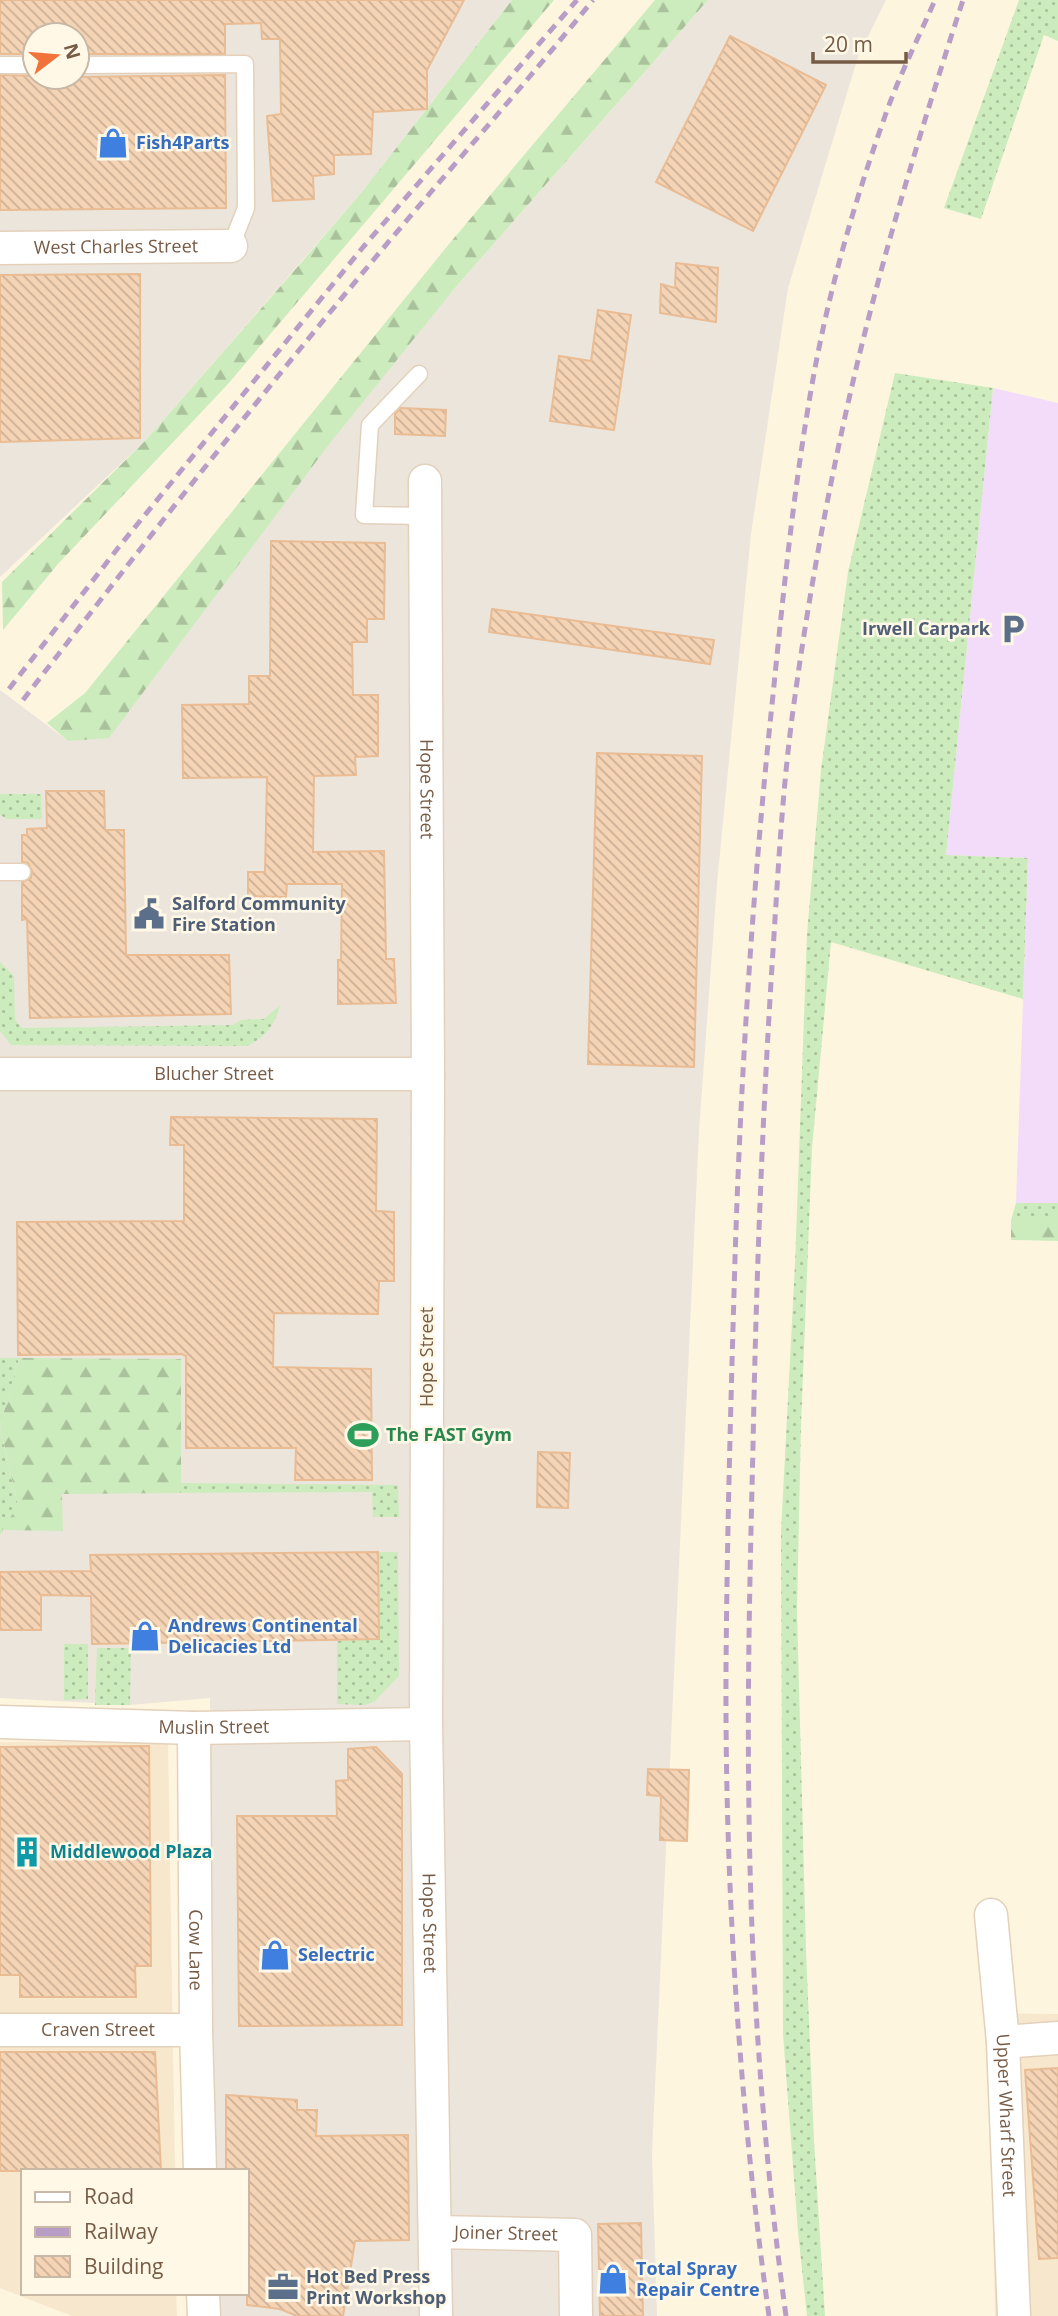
<svg xmlns="http://www.w3.org/2000/svg" width="1058" height="2316" font-family="'Open Sans',sans-serif">
  <style>
    .residential { fill: #f6e7cd }
    .industrial { fill: #ece5dc; fill-rule: evenodd }
    .education { fill: #f2dcfa }
    .grass { fill: url(#grass-dots) }
    .forest { fill: url(#forest-firs) }
    .building { fill: url(#building-back-hatch); stroke: #e9bc94; stroke-width: 2 }
    .lines { fill: none; stroke-linecap: round; stroke-linejoin: round }
    .lane-casing { stroke: #e3d1bb; stroke-width: 19 }
    .street-casing { stroke: #e3d1bb; stroke-width: 35 }
    .lane { stroke: #fff; stroke-width: 16 }
    .street { stroke: #fff; stroke-width: 32 }
    .rail { stroke: #b89ec7; stroke-width: 5; stroke-dasharray: 10 7; stroke-linecap: butt }
    .labels { text-anchor: middle; stroke-width: 5; stroke-linejoin: round; paint-order: stroke }
    .shop-label { font-size: 18px; font-weight: bold; fill: #366cbe; stroke: #fff8e7; text-anchor: start }
    .street-label { font-size: 18px; fill: #765b45; stroke: #fff8e7 }
    .service-label { font-size: 18px; font-weight: bold; fill: #4e5e75; stroke: #fff8e7; text-anchor: start }
    .leisure-label { font-size: 18px; font-weight: bold; fill: #27864d; stroke: #fff8e7; text-anchor: start }
    .culture-label { font-size: 18px; font-weight: bold; fill: #0d838f; stroke: #fff8e7; text-anchor: start }
  </style>
  <defs>
    <pattern id="grass-dots" width="8" height="8" patternUnits="userSpaceOnUse" patternTransform="scale(1.75)"><rect width="8" height="8" fill="#ccecbd"/><path d="M2 2h.1M6 6h.1" fill="none" stroke="#aac29b" stroke-width="1.8" stroke-linecap="round"/></pattern>
    <pattern id="forest-firs" width="22" height="20" patternUnits="userSpaceOnUse" patternTransform="scale(1.75)"><rect width="22" height="20" fill="#ccecbd"/><path d="M5 1l3.5 6h-7zM16 11l3.5 6h-7z" fill="#aac29b"/></pattern>
    <pattern id="building-back-hatch" width="6" height="6" patternUnits="userSpaceOnUse" patternTransform="scale(1.75)"><rect width="6" height="6" fill="#f5d4b5"/><path d="M-1 5l2 2M0 0l6 6M5-1l2 2" fill="none" stroke="#cbaf95"/></pattern>
  </defs>
  <rect width="100%" height="100%" fill="#fef5df"/>
  <path class="residential" d="M 168,1741 L 175,2171 L 23,2171 L 23,2293 L 176,2293 L 177,2316 L 72,2316 L 0,2288 L 0,1742 Z
    M 989,2013 L 1058,2014 L 1058,2316 L 995,2316 Z"/>
  <path class="industrial" d="M 0,0 L 512,0 L 361,193 L 146,440 L 0,577 ZM 35,35 L 77,35 L 77,77 L 35,77 Z
    M 708,0 L 886,0 L 858,57 L 788,288 L 751,534 L 717,884 L 699,1131 L 652,2153 L 657,2316 L 209,2316 L 209,2293 L 247,2293 L 247,2171 L 209,2171 L 210,1698 L 130,1705 L 0,1698 L 0,690 L 68,741 L 368,387 Z"/>
  <path class="education" d="M 993,388 L 1058,403 L 1058,1203 L 1016,1203 L 1028,858 L 946,855 Z"/>
  <path class="grass" d="M 1019,0 L 1058,0 L 1058,41 L 1044,35 L 981,219 L 944,208 Z
    M 895,373 L 993,388 L 946,855 L 1028,858 L 1023,999 L 831,942 L 812,1148 L 801,1425 L 797,1611 L 806,1950 L 814,2141 L 825,2316 L 807,2316 L 798,2232 L 783,2034 L 781,1532 L 795,1264 L 807,934 L 821,770 L 848,572 Z
    M 0,794 L 41,794 L 42,819 L 7,819 L 0,815 Z
    M 0,962 L 14,976 L 15,1020 L 22,1028 L 233,1025 L 241,1020 L 264,1019 L 280,1005 C 274,1026 267,1036 247,1046 L 11,1045 L 0,1031 Z
    M 1016,1203 L 1058,1203 L 1058,1220 L 1011,1220 Z
    M 0,1358 L 19,1358 L 0,1426 Z
    M 0,1428 L 18,1506 L 0,1535 Z
    M 181,1483 L 398,1485 L 399,1517 L 373,1517 L 372,1492 L 181,1493 Z
    M 378,1552 L 398,1552 L 399,1676 L 374,1702 L 365,1705 L 337,1704 L 337,1641 L 379,1639 Z
    M 64,1644 L 88,1644 L 88,1699 L 64,1700 Z
    M 97,1648 L 131,1648 L 130,1705 L 95,1705 Z"/>
  <path class="forest" d="M 512,0 L 554,0 L 228,384 L 58,564 L 3,630 L 2,582 L 146,440 L 300,264 L 361,193 Z
    M 655,0 L 708,0 L 454,289 L 330,443 L 109,738 L 68,741 L 47,723 L 85,693 L 449,244 Z
    M 1011,1220 L 1058,1220 L 1058,1241 L 1011,1240 Z
    M 19,1358 L 181,1359 L 181,1493 L 62,1494 L 63,1531 L 2,1530 L 18,1506 L 0,1426 Z"/>
  <path class="building" d="M 0,0 L 464,0 L 427,70 L 427,109 L 373,112 L 371,154 L 334,155 L 334,174 L 313,176 L 314,199 L 273,201 L 267,116 L 281,114 L 280,39 L 262,39 L 261,23 L 225,24 L 225,54 L 77,54 L 77,35 L 35,35 L 35,54 L 0,54 Z
    M 730,36 L 826,85 L 753,231 L 656,182 Z
    M 0,75 L 77,77 L 225,75 L 226,208 L 0,210 Z
    M 676,263 L 718,268 L 716,322 L 660,313 L 661,284 L 675,288 Z
    M 140,274 L 140,438 L 0,442 L 0,275 Z
    M 598,310 L 631,315 L 614,430 L 550,421 L 559,356 L 591,361 Z
    M 401,408 L 446,410 L 445,436 L 395,434 L 395,414 Z
    M 271,541 L 385,543 L 384,619 L 367,619 L 367,642 L 352,642 L 353,695 L 378,695 L 378,756 L 355,757 L 356,775 L 314,776 L 313,852 L 384,851 L 386,959 L 394,959 L 396,1003 L 338,1004 L 338,960 L 341,960 L 342,884 L 287,884 L 286,897 L 248,896 L 248,872 L 265,872 L 267,777 L 183,778 L 182,705 L 249,704 L 249,676 L 270,676 Z
    M 492,609 L 714,640 L 710,664 L 489,632 Z
    M 597,753 L 702,756 L 694,1067 L 588,1064 Z
    M 46,791 L 104,791 L 105,830 L 124,830 L 126,955 L 229,955 L 231,1014 L 30,1018 L 27,919 L 22,920 L 22,882 L 31,878 L 32,871 L 28,863 L 22,862 L 22,835 L 27,835 L 27,829 L 47,828 Z
    M 171,1117 L 377,1119 L 376,1211 L 394,1212 L 394,1281 L 379,1281 L 378,1314 L 274,1313 L 273,1367 L 371,1369 L 372,1480 L 295,1480 L 296,1448 L 186,1448 L 186,1356 L 182,1354 L 18,1355 L 17,1222 L 184,1221 L 184,1145 L 170,1145 Z
    M 538,1452 L 570,1453 L 568,1508 L 537,1507 Z
    M 378,1552 L 379,1639 L 92,1644 L 91,1596 L 41,1595 L 41,1630 L 0,1630 L 0,1572 L 91,1571 L 90,1555 Z
    M 149,1746 L 151,1966 L 135,1966 L 136,1997 L 20,1997 L 20,1975 L 0,1975 L 0,1747 Z
    M 376,1747 L 402,1774 L 402,2025 L 239,2026 L 237,1816 L 337,1816 L 336,1781 L 348,1780 L 348,1749 Z
    M 648,1769 L 689,1770 L 687,1841 L 660,1840 L 661,1796 L 647,1795 Z
    M 0,2052 L 155,2052 L 161,2171 L 0,2171 Z
    M 1058,2068 L 1058,2258 L 1039,2259 L 1025,2070 Z
    M 226,2095 L 297,2100 L 297,2110 L 317,2110 L 316,2136 L 408,2135 L 409,2240 L 355,2241 L 343,2316 L 297,2316 L 280,2309 L 247,2305 L 247,2171 L 226,2171 Z
    M 641,2223 L 643,2316 L 600,2316 L 598,2224 Z"/>
  <g class="lines">
    <g class="lane-casing">
      <path id="lane" d="M 0,65 L 35,65
        M 77,65 L 245,64 L 246,208 L 231,246
        M 419,374 L 370,425 L 364,515 L 424,516
        M 0,872 L 22,872"/>
    </g>
    <g class="street-casing">
      <g id="street">
        <path id="s1" d="M 0,248 L 231,246"/>
        <path id="s2" d="M 425,481 L 428,1074 L 426,1724 L 436,2316"/>
        <path id="s3" d="M 0,1074 L 428,1074"/>
        <path id="s4" d="M 0,1722 L 194,1728 L 426,1724"/>
        <path id="s5" d="M 194,1728 L 196,2030 L 200,2171"/>
        <path id="s6" d="M 991,1915 L 1003,2042 L 1014,2316"/>
        <path id="s7" d="M 0,2030 L 196,2030"/>
        <path d="M 1003,2042 L 1058,2038"/>
        <path id="s8" d="M 436,2232 L 575,2235 L 576,2316"/>
        <path d="M 203,2293 L 204,2316"/>
      </g>
    </g>
    <use href="#lane" class="lane"/>
    <use href="#street" class="street"/>
    <path class="rail" d="M 9,689 L 118,548 L 364,246 L 577,0
      M 23,700 C 138,551 254,403 375,258 C 447,172 522,88 593,0
      M 769,2316 C 739,2102 725,1886 726,1671 C 727,1533 731,1396 735,1259 C 741,1070 753,883 773,695 C 784,586 795,476 815,368 C 831,284 855,200 884,119 C 898,78 918,39 935,0
      M 786,2316 C 763,2149 751,1981 749,1812 C 747,1690 750,1569 753,1447 C 756,1287 762,1126 772,966 C 778,876 782,786 795,696 C 810,588 830,479 855,373 C 885,247 923,123 963,0"/>
  </g>
  <defs>
    <g id="shop-bare" transform="scale(2.415)"><path d="M-5-2.5h2.3a2.7 3.5 0 0 1 5.4 0H5L5.5 6h-11ZM-1.5-2.5h3a1.5 2.3 0 0 0-3 0Z" fill="#3f7fe0" stroke="#fff8e7" stroke-width="2.5" paint-order="stroke"/></g>
    <g id="parking-bare" transform="scale(2.415)"><path d="M-3.5-5.5H1a3.5 3.5 0 0 1 0 7H-1V5.5H-3.5ZM-1-3.4V-.6H.8a1.4 1.4 0 0 0 0-2.8Z" fill="#5c6f8a" stroke="#fff8e7" stroke-width="2.5" paint-order="stroke"/></g>
    <g id="civic-bare" transform="scale(2.415)"><path d="M-.6-6.5H3V-4.5H.6V-3L4-1V1h2V6H-6V1h2V-1L-.6-3ZM-1.2 2.5V6h2.4V2.5Z" fill="#5c6f8a" stroke="#fff8e7" stroke-width="2.5" paint-order="stroke"/></g>
    <g id="stadium-bare" transform="scale(2.415)"><path d="M0-5a6.5 5 0 1 0 0 10a6.5 5 0 1 0 0-10ZM-3.5-1.8h7v3.6h-7Z" fill="#2e9e5b" stroke="#fff8e7" stroke-width="2.5" paint-order="stroke"/></g>
    <g id="building-bare" transform="scale(2.415)"><path d="M-4-6H4V6H1V3H-1V6H-4ZM-2.5-4.3h1.7v1.8h-1.7ZM.8-4.3h1.7v1.8H.8ZM-2.5-1h1.7V.8h-1.7ZM.8-1h1.7V.8H.8Z" fill="#0f9aa8" stroke="#fff8e7" stroke-width="2.5" paint-order="stroke"/></g>
    <g id="office-bare" transform="scale(2.415)"><path d="M-6-3h4V-5.5h4V-3h4V5H-6ZM-1-4.5V-3h2v-1.5ZM-6 0V1H6V0Z" fill="#5c6f8a" stroke="#fff8e7" stroke-width="2.5" paint-order="stroke"/></g>
  </defs>
  <g fill-rule="evenodd">
    <use href="#shop-bare" x="113" y="143"/>
    <use href="#parking-bare" x="1013" y="629"/>
    <use href="#civic-bare" x="149" y="914"/>
    <use href="#stadium-bare" x="363" y="1435"/>
    <use href="#shop-bare" x="145" y="1636"/>
    <use href="#building-bare" x="27" y="1852"/>
    <use href="#shop-bare" x="275" y="1955"/>
    <use href="#shop-bare" x="613" y="2279"/>
    <use href="#office-bare" x="283" y="2287"/>
  </g>
  <g class="labels">
    <g class="shop-label">
      <text x="136" y="149">Fish4Parts</text>
      <text x="168" y="1632">Andrews Continental<tspan x="168" dy="21">Delicacies Ltd</tspan></text>
      <text x="298" y="1961">Selectric</text>
      <text x="636" y="2275">Total Spray<tspan x="636" dy="21">Repair Centre</tspan></text>
    </g>
    <g class="street-label">
      <text dy="6" stroke="none"><textPath href="#s1" startOffset="116">West Charles Street</textPath></text>
      <text dy="6" stroke="none"><textPath href="#s2" startOffset="308">Hope Street</textPath></text>
      <text dy="6" stroke="none"><textPath href="#s3" startOffset="214">Blucher Street</textPath></text>
      <text transform="translate(427 1357) rotate(-90)" y="6">Hope Street</text>
      <text dy="6" stroke="none"><textPath href="#s4" startOffset="214">Muslin Street</textPath></text>
      <text dy="6" stroke="none"><textPath href="#s2" startOffset="1442">Hope Street</textPath></text>
      <text dy="6" stroke="none"><textPath href="#s5" startOffset="222">Cow Lane</textPath></text>
      <text dy="6" stroke="none"><textPath href="#s7" startOffset="98">Craven Street</textPath></text>
      <text dy="6" stroke="none"><textPath href="#s6" startOffset="201">Upper Wharf Street</textPath></text>
      <text dy="6" stroke="none"><textPath href="#s8" startOffset="70">Joiner Street</textPath></text>
    </g>
    <g class="service-label">
      <text x="990" y="635" text-anchor="end">Irwell Carpark</text>
      <text x="172" y="910">Salford Community<tspan x="172" dy="21">Fire Station</tspan></text>
      <text x="306" y="2283">Hot Bed Press<tspan x="306" dy="21">Print Workshop</tspan></text>
    </g>
    <g class="leisure-label">
      <text x="386" y="1441">The FAST Gym</text>
    </g>
    <g class="culture-label">
      <text x="50" y="1858">Middlewood Plaza</text>
    </g>
  </g>
  <rect x="21" y="2169" width="228" height="126" fill="#fff8e7" stroke="#c8b9a6" stroke-width="2"/>
  <rect x="35" y="2192" width="35" height="10" fill="#ffffff" stroke="#c8b9a6" stroke-width="2"/>
  <text x="84" y="2204" font-size="21" fill="#765b45">Road</text>
  <rect x="35" y="2227" width="35" height="10" fill="#b89ec7" stroke="#c8b9a6" stroke-width="2"/>
  <text x="84" y="2239" font-size="21" fill="#765b45">Railway</text>
  <rect x="35" y="2256" width="35" height="21" fill="url(#building-back-hatch)" stroke="#c8b9a6" stroke-width="2"/>
  <text x="84" y="2274" font-size="21" fill="#765b45">Building</text>
  <g transform="translate(56 56) rotate(74)"><circle r="33" fill="#fff8e7" stroke="#c8b9a6" stroke-width="2"/>
  <path d="M0-5L12 26L0 18L-12 26Z" fill="#f2733a"/>
  <text y="-10" font-size="19" font-weight="bold" text-anchor="middle" fill="#765b45">N</text>
  </g>
  <path d="M813 52v10h93v-10" fill="none" stroke="#765b45" stroke-width="3.5"/>
  <text x="824" y="52" font-size="21" fill="#765b45" stroke="#fff8e7" stroke-width="5" paint-order="stroke">20 m</text>
</svg>
